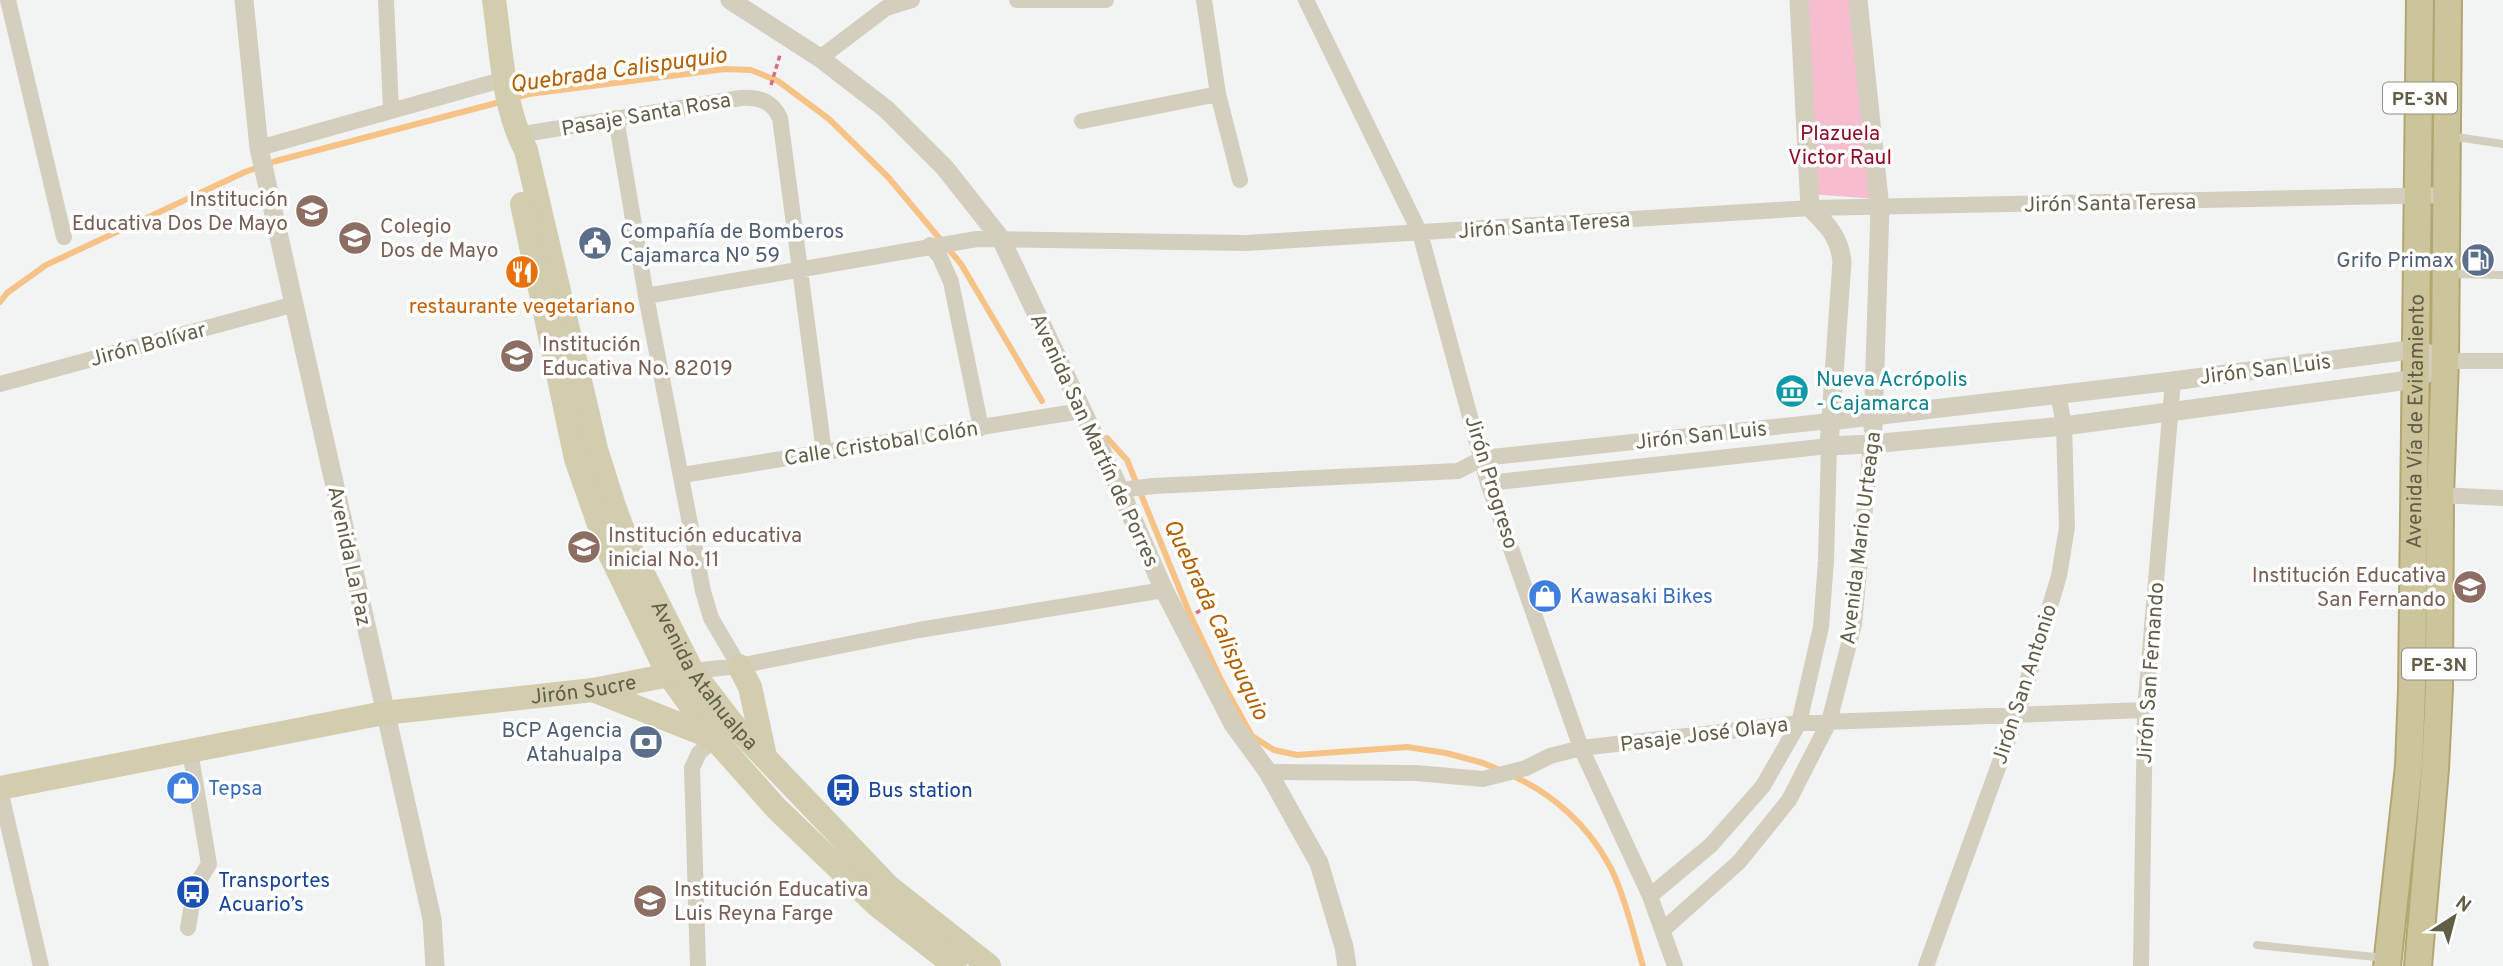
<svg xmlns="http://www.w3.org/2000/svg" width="2503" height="966" font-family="Overpass,sans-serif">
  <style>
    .green { fill: #f5bdcd }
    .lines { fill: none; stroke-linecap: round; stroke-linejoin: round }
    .stream { stroke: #f7c285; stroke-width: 6 }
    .trunk-casing { stroke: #b2a770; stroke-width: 30 }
    .path { stroke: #d87082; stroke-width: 3.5; stroke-dasharray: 5 3.5; stroke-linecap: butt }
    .service { stroke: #d3cebe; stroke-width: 8 }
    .minor { stroke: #d3cebe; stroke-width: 16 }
    .tertiary { stroke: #d3cebe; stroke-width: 19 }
    .primary { stroke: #d3cdaf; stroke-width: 24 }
    .trunk { stroke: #ccc49a; stroke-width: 26 }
    .labels { text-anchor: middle; stroke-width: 7; stroke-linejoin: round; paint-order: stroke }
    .shield { fill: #fff; stroke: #918e7e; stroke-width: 2 }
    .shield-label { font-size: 19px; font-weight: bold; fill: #625d47 }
    .street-label { font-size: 21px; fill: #625d47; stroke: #fff }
    .park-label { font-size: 21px; fill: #8f0c24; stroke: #fff }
    .education-label { font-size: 21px; fill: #785e54; stroke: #fff; text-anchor: start }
    .service-label { font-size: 21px; fill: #4e5e75; stroke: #fff; text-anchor: end }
    .food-label { font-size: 21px; fill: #c56008; stroke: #fff }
    .culture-label { font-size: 21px; fill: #0d838f; stroke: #fff; text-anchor: start }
    .shop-label { font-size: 21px; fill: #366cbe; stroke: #fff; text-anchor: start }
    .transit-label { font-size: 21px; fill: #164399; stroke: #fff; text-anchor: start }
    .water-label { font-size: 23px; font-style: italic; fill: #b36001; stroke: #fff }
  </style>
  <rect width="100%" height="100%" fill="#f2f4f4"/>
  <path class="green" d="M 1806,0 L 1864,0 L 1876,199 L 1809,194 Z"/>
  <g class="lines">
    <path class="stream" d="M 514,98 L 529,94 L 725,69 L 751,70 L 778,81 L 829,119 L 888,177 L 961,264 L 1042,401
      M 0,302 L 7,293 L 46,265 L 245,172 L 276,161 L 504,101
      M 1107,438 L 1127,460 L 1189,612 L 1222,682 L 1252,736 L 1274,750 L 1297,755 L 1407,747 L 1446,753 L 1483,763 L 1500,770
      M 1513,776 C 1553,794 1587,825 1608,863 C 1623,889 1634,936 1643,966"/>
    <g class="trunk-casing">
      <g id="trunk">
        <path id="s3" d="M 2387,966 L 2409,766 L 2412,689 L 2420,0"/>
        <path d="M 2418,966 L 2435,769 L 2439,689 L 2440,495 L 2445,361 L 2448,0"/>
      </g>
    </g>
    <path class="path" d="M 771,85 L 780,55
      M 1196,613 L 1206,607"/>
    <path class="service" d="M 2450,136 L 2503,144
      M 2450,274 L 2503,275
      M 2257,945 L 2385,958"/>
    <path class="minor" d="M 8,0 L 64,237
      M 386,0 L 391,109
      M 1017,0 L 1106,0
      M 1204,0 L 1218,94 L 1240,180
      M 1306,0 L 1420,233 L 1488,483 L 1581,748 L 1650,896 L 1675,966
      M 820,58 L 886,8 L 912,0
      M 616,118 L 646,296 L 703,591 L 711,618 L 739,666
      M 1082,121 L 1218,94
      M 518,135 L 741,98 C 760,97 772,101 780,118 L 824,452
      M 259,148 L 505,79
      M 930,245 L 940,257 L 951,282 L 981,428
      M 646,296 L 977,239 L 1246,243 L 1810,208 L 2447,195
      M 2445,361 L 2503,361
      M 0,384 L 295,304
      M 682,475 L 1081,411
      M 1488,483 L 1829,446 L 1826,561 L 1821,627 L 1799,723 L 1763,786 L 1711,845 L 1650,896
      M 1120,490 L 1153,486 L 1458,471 L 1483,458 L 1830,421
      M 2440,495 L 2503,498
      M 692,671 L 739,666 L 919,630 L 1164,590
      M 1268,772 L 1416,773 L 1483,779 L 1526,768 L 1550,756 L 1581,748 L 1799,723 L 2145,710
      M 0,790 L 41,966
      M 188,928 L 195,887 L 209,864 L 190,751
      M 1664,929 L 1739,862 L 1789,800 L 1829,722 L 1854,624 L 1871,444
      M 698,966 L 692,768 L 699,753 L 719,734
      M 1926,966 L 2017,715 L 2059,576 L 2067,527 L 2064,426 L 2058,393
      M 2141,966 L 2145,710 L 2173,381"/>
    <path class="tertiary" d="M 244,0 L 259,148 L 432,919 L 435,966
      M 730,0 L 820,58 L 886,109 L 945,168 L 1001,239 L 1120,490 L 1164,590 L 1233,724 L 1268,772 L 1319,863 L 1344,947 L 1347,966
      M 1799,0 L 1810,208 C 1828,225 1839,237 1842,261 L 1829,446 L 1871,444 L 2064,426 L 2417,379 L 2445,361
      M 1858,0 L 1880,208 L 1873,428
      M 1830,421 L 2173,381 L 2417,349 L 2445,361"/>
    <g class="primary">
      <path id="s1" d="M 494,0 C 501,47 503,109 526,150 L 596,449 L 614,506 L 628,544 L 692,671 L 733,724 L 889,887 L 989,966"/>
      <path d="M 522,204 L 576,459 L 608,550 L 668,674 L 714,738 L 776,808 L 877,905 L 955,966"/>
      <path d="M 739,666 L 750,687 L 765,756"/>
      <path d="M 593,690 L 714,738"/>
      <path id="s2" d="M 0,788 L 384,713 L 593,690 L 685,672"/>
    </g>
    <use href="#trunk" class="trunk"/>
  </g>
  <defs>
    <g id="school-disc" transform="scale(1.75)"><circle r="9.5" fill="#8d6e63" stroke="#fff"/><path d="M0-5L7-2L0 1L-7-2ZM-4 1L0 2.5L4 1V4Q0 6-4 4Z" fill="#fff"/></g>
    <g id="civic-disc" transform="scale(1.75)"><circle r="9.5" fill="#5c6f8a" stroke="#fff"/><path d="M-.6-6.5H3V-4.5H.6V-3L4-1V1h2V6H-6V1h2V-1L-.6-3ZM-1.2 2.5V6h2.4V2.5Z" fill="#fff"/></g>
    <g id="fuel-disc" transform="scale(1.75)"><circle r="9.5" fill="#5c6f8a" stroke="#fff"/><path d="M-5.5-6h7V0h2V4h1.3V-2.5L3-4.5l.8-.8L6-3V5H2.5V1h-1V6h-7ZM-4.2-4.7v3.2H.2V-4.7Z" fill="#fff"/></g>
    <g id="restaurant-disc" transform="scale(1.75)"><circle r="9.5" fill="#e8710a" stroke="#fff"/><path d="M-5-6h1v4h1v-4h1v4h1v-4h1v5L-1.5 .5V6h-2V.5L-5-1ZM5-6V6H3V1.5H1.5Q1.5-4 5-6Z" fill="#fff"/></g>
    <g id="museum-disc" transform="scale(1.75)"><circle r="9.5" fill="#0f9aa8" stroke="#fff"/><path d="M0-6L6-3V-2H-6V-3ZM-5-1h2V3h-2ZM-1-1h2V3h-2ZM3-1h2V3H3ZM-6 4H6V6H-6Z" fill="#fff"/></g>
    <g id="shop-disc" transform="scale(1.75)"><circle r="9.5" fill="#3f7fe0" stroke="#fff"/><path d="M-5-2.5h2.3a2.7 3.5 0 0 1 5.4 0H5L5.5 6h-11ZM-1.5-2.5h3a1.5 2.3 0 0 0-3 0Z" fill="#fff"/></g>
    <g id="bank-disc" transform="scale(1.75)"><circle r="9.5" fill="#5c6f8a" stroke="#fff"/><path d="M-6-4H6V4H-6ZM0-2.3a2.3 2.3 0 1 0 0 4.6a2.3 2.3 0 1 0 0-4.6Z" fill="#fff"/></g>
    <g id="bus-disc" transform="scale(1.75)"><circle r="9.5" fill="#1a4fb4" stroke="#fff"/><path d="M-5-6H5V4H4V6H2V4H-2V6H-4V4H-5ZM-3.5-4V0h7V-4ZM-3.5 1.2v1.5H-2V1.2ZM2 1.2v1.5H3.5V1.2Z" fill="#fff"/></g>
  </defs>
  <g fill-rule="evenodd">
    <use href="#school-disc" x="312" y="211"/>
    <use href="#school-disc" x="355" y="238"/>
    <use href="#civic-disc" x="595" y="243"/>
    <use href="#fuel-disc" x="2478" y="260"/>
    <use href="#restaurant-disc" x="522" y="272"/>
    <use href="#school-disc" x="517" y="356"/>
    <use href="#museum-disc" x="1792" y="391"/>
    <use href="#school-disc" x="584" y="547"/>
    <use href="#school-disc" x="2470" y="587"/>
    <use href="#shop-disc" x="1545" y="596"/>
    <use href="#bank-disc" x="646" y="742"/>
    <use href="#shop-disc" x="183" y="788"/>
    <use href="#bus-disc" x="843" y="790"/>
    <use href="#bus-disc" x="193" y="892"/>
    <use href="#school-disc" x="650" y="901"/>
  </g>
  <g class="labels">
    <g class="shield">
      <rect x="2383" y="82.5" width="74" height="31" rx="5"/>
      <rect x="2402" y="648.5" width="74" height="31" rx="5"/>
    </g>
    <g class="shield-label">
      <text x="2420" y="105">PE-3N</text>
      <text x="2439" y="671">PE-3N</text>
    </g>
    <g class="street-label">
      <text transform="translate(646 114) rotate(-10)" y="7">Pasaje Santa Rosa</text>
      <text transform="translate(2110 203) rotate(-1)" y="7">Jirón Santa Teresa</text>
      <text transform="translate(1544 225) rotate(-4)" y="7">Jirón Santa Teresa</text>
      <text transform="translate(148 344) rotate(-15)" y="7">Jirón Bolívar</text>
      <text transform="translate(2265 369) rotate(-7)" y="7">Jirón San Luis</text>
      <text dy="7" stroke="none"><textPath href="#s3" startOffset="546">Avenida Vía de Evitamiento</textPath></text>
      <text transform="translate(1701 435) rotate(-6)" y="7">Jirón San Luis</text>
      <text transform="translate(1095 440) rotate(65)" y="7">Avenida San Martín de Porres</text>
      <text transform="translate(881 443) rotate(-9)" y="7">Calle Cristobal Colón</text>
      <text transform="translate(1492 482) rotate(73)" y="7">Jirón Progreso</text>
      <text transform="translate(1860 538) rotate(-83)" y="7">Avenida Mario Urteaga</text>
      <text transform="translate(350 556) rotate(78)" y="7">Avenida La Paz</text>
      <text transform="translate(2150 673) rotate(-86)" y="7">Jirón San Fernando</text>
      <text dy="7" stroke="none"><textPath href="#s1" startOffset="714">Avenida Atahualpa</textPath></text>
      <text transform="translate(2024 684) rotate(-72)" y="7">Jirón San Antonio</text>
      <text dy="7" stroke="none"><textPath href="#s2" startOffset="592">Jirón Sucre</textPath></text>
      <text transform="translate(1704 734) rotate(-7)" y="7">Pasaje José Olaya</text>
    </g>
    <g class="park-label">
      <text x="1840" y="140">Plazuela<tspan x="1840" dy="24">Victor Raul</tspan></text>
    </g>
    <g class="education-label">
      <text x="288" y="206" text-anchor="end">Institución<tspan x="288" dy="24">Educativa Dos De Mayo</tspan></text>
      <text x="380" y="233">Colegio<tspan x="380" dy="24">Dos de Mayo</tspan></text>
      <text x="542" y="351">Institución<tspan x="542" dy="24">Educativa No. 82019</tspan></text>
      <text x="608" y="542">Institución educativa<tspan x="608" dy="24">inicial No. 11</tspan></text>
      <text x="2446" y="582" text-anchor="end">Institución Educativa<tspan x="2446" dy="24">San Fernando</tspan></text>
      <text x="674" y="896">Institución Educativa<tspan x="674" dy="24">Luis Reyna Farge</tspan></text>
    </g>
    <g class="service-label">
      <text x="620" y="238" text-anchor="start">Compañía de Bomberos<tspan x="620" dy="24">Cajamarca Nº 59</tspan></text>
      <text x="2454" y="267">Grifo Primax</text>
      <text x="622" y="737">BCP Agencia<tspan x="622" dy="24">Atahualpa</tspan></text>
    </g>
    <g class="food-label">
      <text x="522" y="313">restaurante vegetariano</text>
    </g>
    <g class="culture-label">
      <text x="1816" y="386">Nueva Acrópolis<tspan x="1816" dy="24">- Cajamarca</tspan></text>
    </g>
    <g class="shop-label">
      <text x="1570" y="603">Kawasaki Bikes</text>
      <text x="208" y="795">Tepsa</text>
    </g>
    <g class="transit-label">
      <text x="868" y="797">Bus station</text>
      <text x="218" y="887">Transportes<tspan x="218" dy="24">Acuario’s</tspan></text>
    </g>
    <g class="water-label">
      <text transform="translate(618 69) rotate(-8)" y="8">Quebrada Calispuquio</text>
      <text transform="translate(1217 619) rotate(65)" y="8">Quebrada Calispuquio</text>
    </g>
  </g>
  <g transform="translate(2454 917) rotate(36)" stroke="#ffffff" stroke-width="5" paint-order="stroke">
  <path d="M0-5L12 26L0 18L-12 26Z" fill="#625d47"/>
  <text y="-10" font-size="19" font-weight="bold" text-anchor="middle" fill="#625d47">N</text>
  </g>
</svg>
